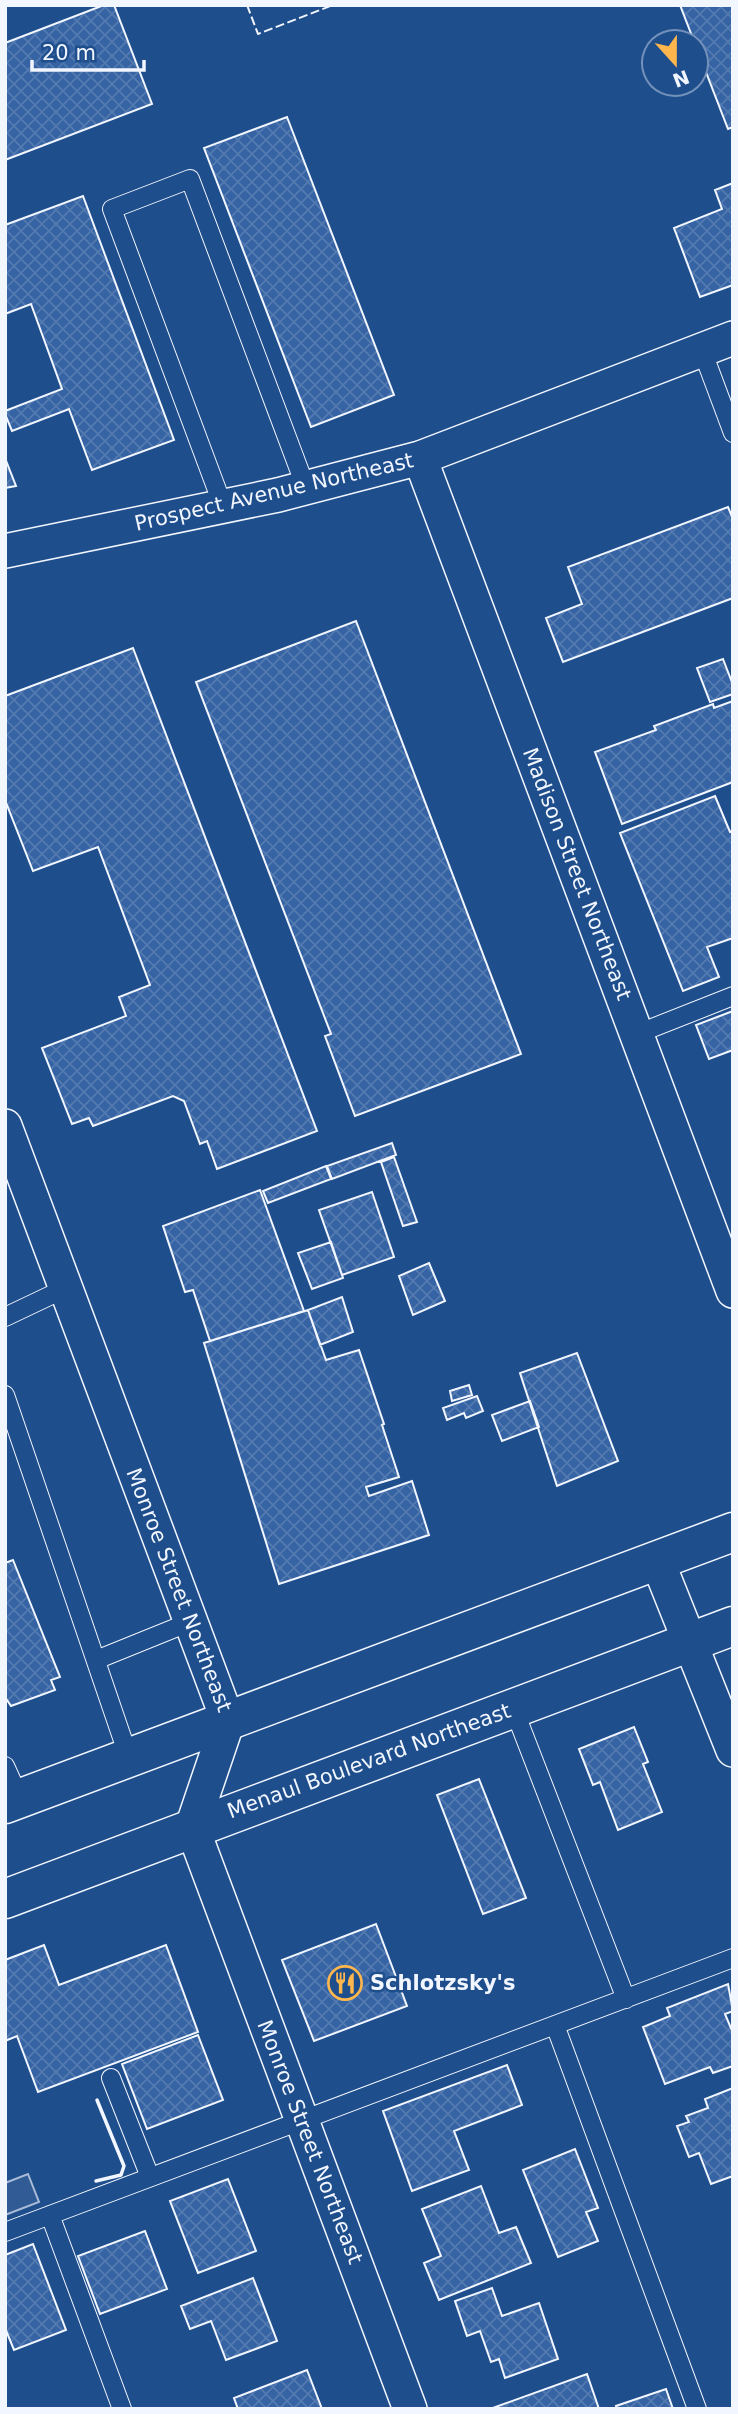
<svg xmlns="http://www.w3.org/2000/svg" width="738" height="2414" font-family="'DejaVu Sans',sans-serif">
  <style>
    .parking { fill: #305b95; stroke: #a8bbd7; stroke-width: 2 }
    .building { fill: url(#building-cross-hatch); stroke: #f2f6ff; stroke-width: 2 }
    .lines { fill: none; stroke-linecap: round; stroke-linejoin: round }
    .service-casing { stroke: #f2f6ff; stroke-width: 20 }
    .minor-casing { stroke: #f2f6ff; stroke-width: 36 }
    .secondary-casing { stroke: #f2f6ff; stroke-width: 41 }
    .service { stroke: #1f4e8c; stroke-width: 18 }
    .minor { stroke: #1f4e8c; stroke-width: 33 }
    .secondary { stroke: #1f4e8c; stroke-width: 38 }
    .fence { stroke: #f2f6ff; stroke-width: 2; stroke-dasharray: 9 3.5; stroke-linecap: butt }
    .wall { stroke: #f2f6ff; stroke-width: 3.5 }
    .labels { text-anchor: middle; stroke-width: 5; stroke-linejoin: round; paint-order: stroke }
    .street-label { font-size: 21px; fill: #f2f6ff; stroke: #1f4e8c }
    .poi-label { font-size: 21px; font-weight: bold; fill: #f2f6ff; stroke: #1f4e8c; text-anchor: start }
  </style>
  <defs>
    <pattern id="building-cross-hatch" width="8" height="8" patternUnits="userSpaceOnUse" patternTransform="scale(1.75)"><rect width="8" height="8" fill="#3563a3"/><path d="M0 0l8 8M0 8l8-8" fill="none" stroke="#537ab1"/></pattern>
  </defs>
  <rect width="100%" height="100%" fill="#1f4e8c"/>
  <path class="parking" d="M 28,2174 L 39,2202 L 5,2215 L 5,2183 Z"/>
  <path class="building" d="M 104,5 L 114,5 L 152,104 L 5,160 L 5,43 Z
    M 680,5 L 733,5 L 733,127 L 728,129 Z
    M 287,117 L 394,395 L 311,427 L 204,148 Z
    M 733,183 L 733,285 L 700,297 L 674,228 L 722,209 L 715,190 Z
    M 83,196 L 174,440 L 92,470 L 69,409 L 12,431 L 5,414 L 5,411 L 62,389 L 31,304 L 5,314 L 5,225 Z
    M 5,458 L 16,486 L 5,488 Z
    M 728,507 L 733,519 L 733,598 L 563,662 L 546,618 L 582,604 L 568,567 Z
    M 356,621 L 521,1054 L 355,1116 L 325,1036 L 331,1034 L 196,682 Z
    M 133,648 L 317,1131 L 217,1169 L 207,1141 L 200,1144 L 184,1101 L 173,1096 L 93,1126 L 89,1118 L 72,1124 L 42,1048 L 126,1016 L 119,997 L 150,985 L 98,847 L 33,871 L 5,800 L 5,696 Z
    M 723,659 L 733,685 L 733,694 L 710,702 L 697,668 Z
    M 733,701 L 733,782 L 622,824 L 595,752 L 656,730 L 654,726 L 713,704 L 714,708 Z
    M 715,796 L 730,832 L 733,831 L 733,938 L 707,947 L 719,977 L 683,991 L 620,833 Z
    M 733,1011 L 733,1050 L 709,1059 L 696,1025 Z
    M 392,1143 L 396,1155 L 332,1179 L 327,1166 Z
    M 394,1157 L 417,1222 L 403,1226 L 381,1162 Z
    M 326,1166 L 331,1179 L 268,1203 L 263,1191 Z
    M 260,1190 L 304,1311 L 210,1341 L 193,1290 L 185,1292 L 163,1226 Z
    M 372,1192 L 394,1257 L 342,1275 L 319,1210 Z
    M 331,1242 L 343,1278 L 312,1289 L 298,1253 Z
    M 429,1263 L 445,1301 L 413,1315 L 399,1276 Z
    M 342,1297 L 353,1332 L 320,1345 L 308,1310 Z
    M 308,1310 L 326,1360 L 359,1350 L 384,1424 L 382,1425 L 399,1477 L 366,1487 L 369,1496 L 412,1481 L 429,1535 L 279,1584 L 204,1343 Z
    M 577,1353 L 618,1461 L 557,1486 L 520,1373 Z
    M 469,1385 L 472,1395 L 452,1401 L 450,1391 Z
    M 477,1396 L 483,1411 L 466,1418 L 464,1413 L 447,1420 L 443,1408 Z
    M 530,1401 L 539,1427 L 502,1441 L 492,1415 Z
    M 13,1560 L 60,1677 L 51,1680 L 55,1690 L 11,1706 L 5,1697 L 5,1563 Z
    M 634,1727 L 648,1762 L 643,1764 L 662,1812 L 618,1830 L 600,1782 L 593,1785 L 579,1749 Z
    M 479,1779 L 526,1898 L 483,1914 L 437,1795 Z
    M 376,1924 L 407,2006 L 314,2041 L 282,1960 Z
    M 44,1945 L 59,1985 L 166,1945 L 198,2032 L 38,2092 L 17,2036 L 5,2041 L 5,1960 Z
    M 728,1984 L 733,2011 L 725,2014 L 733,2033 L 733,2066 L 713,2073 L 710,2067 L 665,2084 L 643,2027 L 670,2016 L 667,2008 Z
    M 198,2035 L 223,2100 L 147,2129 L 122,2064 Z
    M 507,2065 L 522,2105 L 454,2131 L 469,2170 L 412,2191 L 383,2111 Z
    M 733,2088 L 733,2176 L 711,2184 L 699,2153 L 689,2157 L 677,2126 L 689,2122 L 686,2116 L 708,2108 L 705,2099 Z
    M 575,2149 L 598,2208 L 586,2212 L 598,2241 L 558,2257 L 523,2170 Z
    M 228,2179 L 256,2251 L 198,2273 L 170,2201 Z
    M 481,2186 L 499,2233 L 516,2227 L 531,2263 L 439,2300 L 424,2263 L 441,2256 L 422,2209 Z
    M 145,2231 L 167,2289 L 100,2314 L 78,2256 Z
    M 33,2244 L 66,2330 L 14,2350 L 5,2328 L 5,2255 Z
    M 253,2278 L 277,2341 L 226,2360 L 211,2321 L 190,2329 L 181,2306 Z
    M 492,2288 L 502,2316 L 539,2303 L 558,2359 L 505,2378 L 499,2359 L 491,2362 L 480,2331 L 467,2336 L 455,2301 Z
    M 307,2370 L 322,2409 L 238,2409 L 234,2398 Z
    M 587,2374 L 599,2409 L 490,2409 Z
    M 666,2389 L 673,2409 L 617,2409 L 616,2406 Z"/>
  <g class="lines">
    <g class="service-casing">
      <path id="service" d="M 702,350 L 733,433
        M 223,506 L 112,209 L 190,179 L 306,488
        M 637,1034 L 733,996
        M 5,1317 L 66,1288
        M 5,1395 L 129,1758
        M 96,1660 L 190,1622
        M 513,1707 L 626,1999
        M 5,1766 L 20,1799
        M 555,2025 L 697,2409
        M 111,2078 L 150,2177
        M 50,2215 L 122,2409
        M 5,2232 L 733,1958"/>
    </g>
    <g class="minor-casing">
      <path id="minor" d="M 420,458 L 733,1291
        M 5,551 L 278,495 L 420,458 L 733,338
        M 5,1126 L 228,1721 L 192,1827 L 410,2409
        M 657,1560 L 733,1750"/>
    </g>
    <g class="secondary-casing">
      <path id="secondary" d="M 5,1804 L 733,1532
        M 5,1899 L 733,1626"/>
    </g>
    <use href="#service" class="service"/>
    <use href="#minor" class="minor"/>
    <use href="#secondary" class="secondary"/>
    <path class="fence" d="M 247,5 L 258,34 L 333,5"/>
    <path class="wall" d="M 96,2181 L 121,2175 L 124,2166 L 97,2100"/>
  </g>
  <defs>
    <g id="restaurant-ring" transform="scale(1.75)"><circle r="9.5" fill="#1f4e8c" stroke="#ffb74d" stroke-width="1.5"/><path d="M-5-6h1v4h1v-4h1v4h1v-4h1v5L-1.5 .5V6h-2V.5L-5-1ZM5-6V6H3V1.5H1.5Q1.5-4 5-6Z" fill="#ffb74d"/></g>
  </defs>
  <g fill-rule="evenodd">
    <use href="#restaurant-ring" x="345" y="1983"/>
  </g>
  <g class="labels">
    <g class="street-label">
      <text transform="translate(274 492) rotate(-13)" y="7">Prospect Avenue Northeast</text>
      <text transform="translate(577 874) rotate(69)" y="7">Madison Street Northeast</text>
      <text transform="translate(179 1590) rotate(69)" y="7">Monroe Street Northeast</text>
      <text transform="translate(369 1761) rotate(-20)" y="7">Menaul Boulevard Northeast</text>
      <text transform="translate(310 2142) rotate(69)" y="7">Monroe Street Northeast</text>
    </g>
    <g class="poi-label">
      <text x="370" y="1990">Schlotzsky's</text>
    </g>
  </g>
  <rect width="738" height="2414" fill="none" stroke="#f2f6ff" stroke-width="14"/>
  <g transform="translate(675 63) rotate(159)"><circle r="33" fill="#1f4e8c" stroke="#7391ba" stroke-width="2"/>
  <path d="M0-5L12 26L0 18L-12 26Z" fill="#ffb74d"/>
  <text y="-10" font-size="19" font-weight="bold" text-anchor="middle" fill="#f2f6ff">N</text>
  </g>
  <path d="M32 60v10h112v-10" fill="none" stroke="#f2f6ff" stroke-width="3.5"/>
  <text x="42" y="60" font-size="21" fill="#f2f6ff" stroke="#1f4e8c" stroke-width="5" paint-order="stroke">20 m</text>
</svg>
